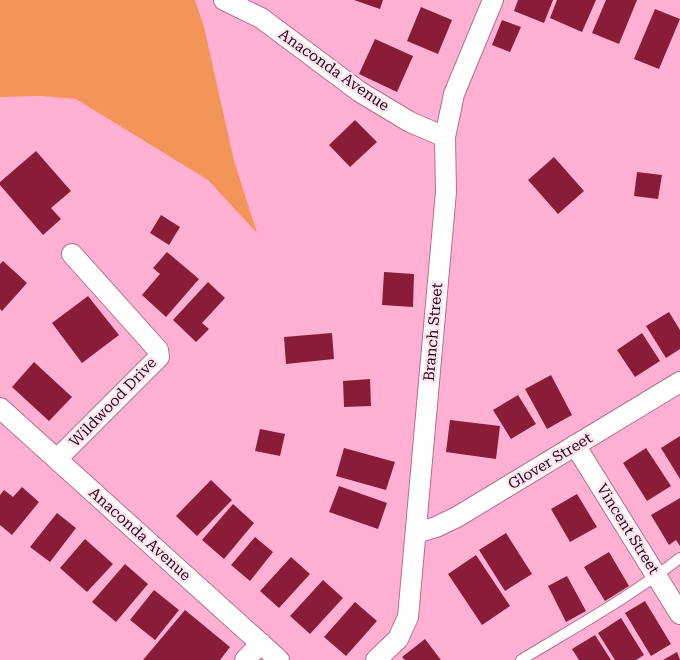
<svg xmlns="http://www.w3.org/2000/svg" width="680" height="660" font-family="'Roboto Serif',serif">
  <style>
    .green { fill: #f39459 }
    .building { fill: #891d39 }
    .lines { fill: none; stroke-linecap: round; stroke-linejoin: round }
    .service-casing { stroke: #b56d8e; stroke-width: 12 }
    .minor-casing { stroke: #b56d8e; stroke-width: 22 }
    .service { stroke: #fff; stroke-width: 10 }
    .minor { stroke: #fff; stroke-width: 20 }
    .labels { text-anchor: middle; stroke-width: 5; stroke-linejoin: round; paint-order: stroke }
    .street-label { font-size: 15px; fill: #230816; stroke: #fde4ee }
  </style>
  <rect width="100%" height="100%" fill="#ffb0d3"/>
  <path class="green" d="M 0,0 L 195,0 L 204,27 L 234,161 L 257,233 L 208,180 L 76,99 L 41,96 L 0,97 Z"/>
  <path class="building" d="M 354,0 L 383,0 L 380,9 Z
    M 518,0 L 553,0 L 544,23 L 514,11 Z
    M 557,0 L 596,0 L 582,32 L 550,18 Z
    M 606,0 L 637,0 L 619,44 L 592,33 Z
    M 421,7 L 452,20 L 438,54 L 407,41 Z
    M 655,9 L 680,19 L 659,69 L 634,59 Z
    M 502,20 L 521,27 L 510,52 L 492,45 Z
    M 375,39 L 413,56 L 397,92 L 359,74 Z
    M 355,120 L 377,142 L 350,167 L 329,145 Z
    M 36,151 L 71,191 L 51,208 L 61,219 L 43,235 L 0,185 L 0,182 Z
    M 554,157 L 584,191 L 558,214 L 528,180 Z
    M 637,172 L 662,175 L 658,199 L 634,196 Z
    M 161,215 L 180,227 L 169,245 L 150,233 Z
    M 167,252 L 199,279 L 166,317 L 142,295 L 160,274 L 153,268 Z
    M 3,261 L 27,283 L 2,311 L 0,309 L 0,264 Z
    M 384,272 L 414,274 L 413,307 L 382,305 Z
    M 208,282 L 225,298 L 202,323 L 209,329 L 196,342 L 173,320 Z
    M 88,296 L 119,335 L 82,363 L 52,323 Z
    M 669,312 L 680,330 L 680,349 L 666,358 L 646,326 Z
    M 332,333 L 334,359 L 286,364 L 284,337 Z
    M 642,333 L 660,361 L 635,377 L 617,350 Z
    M 34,362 L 72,397 L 49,421 L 12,387 Z
    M 551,375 L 572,415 L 547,429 L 525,389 Z
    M 370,379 L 371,406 L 344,407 L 343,381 Z
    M 518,395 L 536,424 L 511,439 L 493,410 Z
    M 450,420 L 500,426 L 496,459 L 446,452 Z
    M 260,429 L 285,434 L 280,456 L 255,451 Z
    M 680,436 L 680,479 L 661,448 Z
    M 344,448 L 395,462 L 386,490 L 336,476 Z
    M 646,448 L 671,486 L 647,501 L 623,463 Z
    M 211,480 L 232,500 L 197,536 L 176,516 Z
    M 339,486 L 387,503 L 378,529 L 329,512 Z
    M 22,487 L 39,502 L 12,535 L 0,525 L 0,495 L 4,490 L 13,497 Z
    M 577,494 L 597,527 L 570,542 L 551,509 Z
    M 680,498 L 680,546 L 676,540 L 669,545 L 651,515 Z
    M 233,504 L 254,523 L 224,559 L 202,540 Z
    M 57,513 L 76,528 L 50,562 L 30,547 Z
    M 506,533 L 532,574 L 505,591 L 479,550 Z
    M 255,537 L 273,552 L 250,581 L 231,565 Z
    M 85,539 L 113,564 L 87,592 L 60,568 Z
    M 609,552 L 629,586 L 605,601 L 584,567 Z
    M 476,555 L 510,606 L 482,625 L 448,574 Z
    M 291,557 L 310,574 L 279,608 L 260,591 Z
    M 125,564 L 148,584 L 116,622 L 92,602 Z
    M 567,576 L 586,611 L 566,622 L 548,586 Z
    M 323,580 L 343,598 L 310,634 L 290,616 Z
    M 154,590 L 179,610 L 155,640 L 130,620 Z
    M 645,601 L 671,644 L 651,656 L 625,613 Z
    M 355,602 L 377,621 L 346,656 L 324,637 Z
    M 185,610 L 230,647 L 220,660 L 143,660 Z
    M 621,618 L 644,655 L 636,660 L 615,660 L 598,633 Z
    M 595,635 L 611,660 L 579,660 L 572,649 Z
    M 425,639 L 441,660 L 405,660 L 402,657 Z
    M 677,652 L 680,660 L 663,660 Z"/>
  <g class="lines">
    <g class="service-casing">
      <path id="service" d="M 521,660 C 575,627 630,597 680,558"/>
    </g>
    <g class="minor-casing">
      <path id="minor" d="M 224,0 L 261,18 L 360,92 L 410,122 L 445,137
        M 0,408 L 279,660
        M 575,445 L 680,614
        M 57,459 L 159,357 L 158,350 L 72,254
        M 416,533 L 436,527 L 457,517 L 680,382
        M 245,660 L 261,643
        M 376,660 L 398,639 L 408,617 L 446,192 L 445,137 L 454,94 L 493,0"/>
    </g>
    <use href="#service" class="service"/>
    <use href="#minor" class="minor"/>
  </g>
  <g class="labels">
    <g class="street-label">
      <text transform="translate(334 70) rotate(35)" y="5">Anaconda Avenue</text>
      <text transform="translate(433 332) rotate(-85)" y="5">Branch Street</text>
      <text transform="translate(113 402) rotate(-46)" y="5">Wildwood Drive</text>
      <text transform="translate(550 461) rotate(-31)" y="5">Glover Street</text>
      <text transform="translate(628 529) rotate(58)" y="5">Vincent Street</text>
      <text transform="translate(140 534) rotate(42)" y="5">Anaconda Avenue</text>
    </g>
  </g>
</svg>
